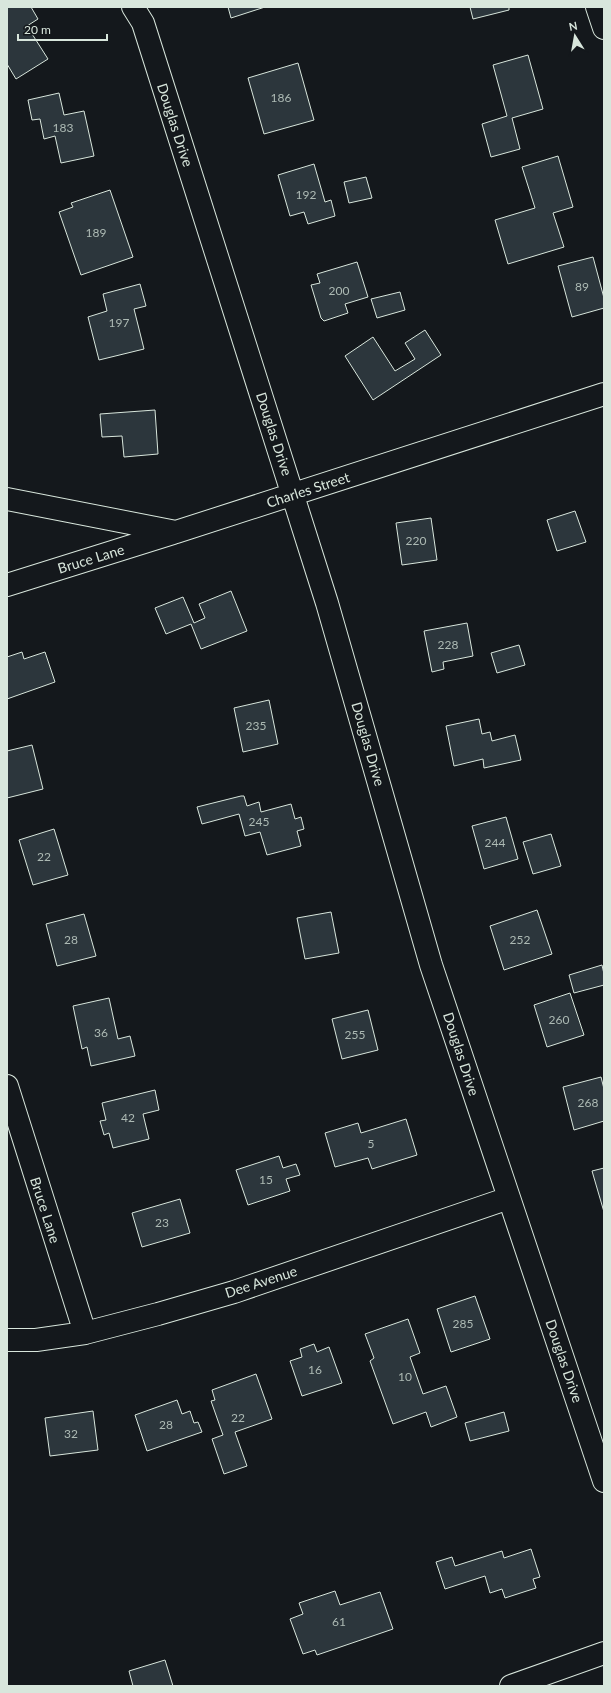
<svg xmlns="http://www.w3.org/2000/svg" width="611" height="1693" font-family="Lato,sans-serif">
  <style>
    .building { fill: #2c363c; stroke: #d8e6dc }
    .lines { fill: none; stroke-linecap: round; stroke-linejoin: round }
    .minor-casing { stroke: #d8e6dc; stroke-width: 24 }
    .minor { stroke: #14181c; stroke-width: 22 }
    .labels { text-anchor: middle; stroke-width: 3; stroke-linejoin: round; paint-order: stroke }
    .number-label { font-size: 12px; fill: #adbab4 }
    .street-label { font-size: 14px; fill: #d8e6dc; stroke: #14181c }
  </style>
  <rect width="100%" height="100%" fill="#14181c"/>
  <path class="building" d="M 7,7 L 31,7 L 38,19 L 27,26 L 48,59 L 16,79 L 7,64 Z
    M 228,7 L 265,7 L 231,18 Z
    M 470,7 L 509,7 L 509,10 L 473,19 Z
    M 528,55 L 543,109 L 512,118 L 520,149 L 491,157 L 482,124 L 507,116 L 493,65 Z
    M 298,63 L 314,120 L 264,134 L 248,78 Z
    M 59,93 L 64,115 L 84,111 L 94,156 L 61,163 L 55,136 L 44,139 L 40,119 L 32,120 L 28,100 Z
    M 558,156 L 573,207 L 553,213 L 564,247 L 508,264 L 495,220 L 535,208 L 522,167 Z
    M 314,164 L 325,202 L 331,200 L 335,216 L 308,224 L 304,212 L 290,216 L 278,175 Z
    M 366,177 L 372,198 L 349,203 L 344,182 Z
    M 110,190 L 133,257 L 81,275 L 59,212 L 73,207 L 71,203 Z
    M 593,257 L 604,298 L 604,308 L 572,317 L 558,266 Z
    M 357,262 L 368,297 L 345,304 L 348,313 L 324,321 L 321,318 L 311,285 L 320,283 L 317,274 Z
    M 140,284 L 146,306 L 134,309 L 144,349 L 99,360 L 88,317 L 107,311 L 103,294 Z
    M 400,292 L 405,310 L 377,318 L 371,299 Z
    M 425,330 L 441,355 L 373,400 L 345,356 L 373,337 L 395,371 L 415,359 L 405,343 Z
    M 155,410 L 158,454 L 124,457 L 122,436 L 102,437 L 100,414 Z
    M 575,511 L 586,542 L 557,551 L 547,520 Z
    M 431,518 L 437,560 L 402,565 L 396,523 Z
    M 231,591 L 247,631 L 201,649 L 191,624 L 166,634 L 155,608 L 183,597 L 194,623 L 205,618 L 199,604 Z
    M 467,623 L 473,656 L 443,662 L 444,669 L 432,672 L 424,631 Z
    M 519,645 L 525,665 L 497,673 L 491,653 Z
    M 22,652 L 24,659 L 45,652 L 55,682 L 7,699 L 7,657 Z
    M 269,700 L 278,744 L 243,752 L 234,708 Z
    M 479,719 L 482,734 L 490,732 L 492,741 L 515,735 L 521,760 L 484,768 L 483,759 L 454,766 L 446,726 Z
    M 32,745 L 43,789 L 7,798 L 7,751 Z
    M 241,796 L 244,796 L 247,806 L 259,802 L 261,812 L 291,804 L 295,819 L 301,817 L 304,829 L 297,831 L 301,846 L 267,855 L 260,832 L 245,836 L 239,814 L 202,824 L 197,807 Z
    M 506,817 L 518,859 L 484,869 L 472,826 Z
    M 54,829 L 68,875 L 33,885 L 19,840 Z
    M 551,834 L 561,866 L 533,874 L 523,842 Z
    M 537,910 L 552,954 L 504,970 L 490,926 Z
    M 331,912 L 339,953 L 305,959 L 297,918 Z
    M 84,914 L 96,956 L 57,966 L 46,924 Z
    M 602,965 L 604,974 L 604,985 L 574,993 L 569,975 Z
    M 570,993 L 584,1035 L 547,1047 L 534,1005 Z
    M 109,998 L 118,1039 L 130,1036 L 135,1056 L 91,1066 L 87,1047 L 82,1049 L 73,1006 Z
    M 368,1010 L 378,1050 L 342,1059 L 332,1019 Z
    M 601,1077 L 604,1089 L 604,1121 L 574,1130 L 563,1087 Z
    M 155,1090 L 159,1110 L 143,1114 L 149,1139 L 113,1148 L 109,1133 L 104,1135 L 100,1121 L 106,1120 L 102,1103 Z
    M 406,1119 L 417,1155 L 372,1169 L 368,1158 L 335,1167 L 325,1133 L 358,1123 L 361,1133 Z
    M 279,1156 L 283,1168 L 296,1164 L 300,1175 L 286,1179 L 290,1191 L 248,1205 L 236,1170 Z
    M 604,1168 L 604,1212 L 592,1171 Z
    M 180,1199 L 190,1233 L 142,1247 L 132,1213 Z
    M 475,1296 L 490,1339 L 451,1352 L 437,1309 Z
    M 408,1319 L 420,1353 L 410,1357 L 423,1394 L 446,1386 L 457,1417 L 431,1427 L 426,1412 L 393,1424 L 370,1361 L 374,1358 L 365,1334 Z
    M 314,1344 L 317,1352 L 329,1347 L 342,1383 L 302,1396 L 290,1361 L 302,1357 L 300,1349 Z
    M 256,1374 L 272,1419 L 235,1432 L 247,1466 L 224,1474 L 212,1439 L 223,1435 L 211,1401 L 215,1400 L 212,1390 Z
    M 177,1400 L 182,1414 L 190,1411 L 194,1423 L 198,1422 L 202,1432 L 147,1451 L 135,1415 Z
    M 93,1411 L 98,1450 L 50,1456 L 45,1418 Z
    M 504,1412 L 509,1431 L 470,1441 L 465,1423 Z
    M 531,1549 L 540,1577 L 533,1579 L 536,1588 L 505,1598 L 502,1589 L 490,1593 L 485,1576 L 445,1589 L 436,1562 L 452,1557 L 455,1566 L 502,1551 L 504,1558 Z
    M 335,1591 L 340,1605 L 380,1592 L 393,1629 L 317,1655 L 315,1650 L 303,1654 L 290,1619 L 303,1614 L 299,1603 Z
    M 165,1660 L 173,1686 L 133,1686 L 129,1671 Z"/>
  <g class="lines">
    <g class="minor-casing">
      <path id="minor" d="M 133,7 L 143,23 L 327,603 L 431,965 L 604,1481
        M 597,7 L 604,28
        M 7,499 L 176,532 L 604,394
        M 7,585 L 173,533
        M 7,1086 L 85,1333
        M 7,1340 L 36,1340 L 85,1333 L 158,1314 L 234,1292 L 509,1198
        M 511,1686 L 604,1653"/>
    </g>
    <use href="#minor" class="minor"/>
  </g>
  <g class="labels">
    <g class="number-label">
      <text x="281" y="102">186</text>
      <text x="63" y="132">183</text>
      <text x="306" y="199">192</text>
      <text x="96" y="237">189</text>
      <text x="582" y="291">89</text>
      <text x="339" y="295">200</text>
      <text x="119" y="327">197</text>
      <text x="416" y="545">220</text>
      <text x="448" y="649">228</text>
      <text x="256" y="730">235</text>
      <text x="259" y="826">245</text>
      <text x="495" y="847">244</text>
      <text x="44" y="861">22</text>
      <text x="71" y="944">28</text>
      <text x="520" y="944">252</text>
      <text x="559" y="1024">260</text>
      <text x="101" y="1037">36</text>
      <text x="355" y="1039">255</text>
      <text x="588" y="1107">268</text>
      <text x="128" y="1122">42</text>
      <text x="371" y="1148">5</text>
      <text x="266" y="1184">15</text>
      <text x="162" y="1227">23</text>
      <text x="463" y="1328">285</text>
      <text x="315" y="1374">16</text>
      <text x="405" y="1381">10</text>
      <text x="238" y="1422">22</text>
      <text x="166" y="1429">28</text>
      <text x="71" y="1438">32</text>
      <text x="339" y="1626">61</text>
    </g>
    <g class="street-label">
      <text transform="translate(175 125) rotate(72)" y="5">Douglas Drive</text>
      <text transform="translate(274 434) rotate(72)" y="5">Douglas Drive</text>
      <text transform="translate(308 490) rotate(-18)" y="5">Charles Street</text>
      <text transform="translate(91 559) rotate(-17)" y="5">Bruce Lane</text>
      <text transform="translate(368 744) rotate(74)" y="5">Douglas Drive</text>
      <text transform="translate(461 1054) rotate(72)" y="5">Douglas Drive</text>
      <text transform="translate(45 1210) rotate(72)" y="5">Bruce Lane</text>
      <text transform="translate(261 1282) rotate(-18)" y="5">Dee Avenue</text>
      <text transform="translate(564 1361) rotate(71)" y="5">Douglas Drive</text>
    </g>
  </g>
  <rect width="611" height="1693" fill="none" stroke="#d8e6dc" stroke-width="16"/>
  <g transform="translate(575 36) rotate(349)" stroke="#14181c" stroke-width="3" paint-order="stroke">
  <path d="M0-3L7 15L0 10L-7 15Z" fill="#d8e6dc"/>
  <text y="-6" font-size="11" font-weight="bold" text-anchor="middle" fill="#d8e6dc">N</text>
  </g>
  <path d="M18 34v6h89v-6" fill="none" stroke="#d8e6dc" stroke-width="2"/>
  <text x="24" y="34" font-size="12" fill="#d8e6dc" stroke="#14181c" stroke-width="3" paint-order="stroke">20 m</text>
</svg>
